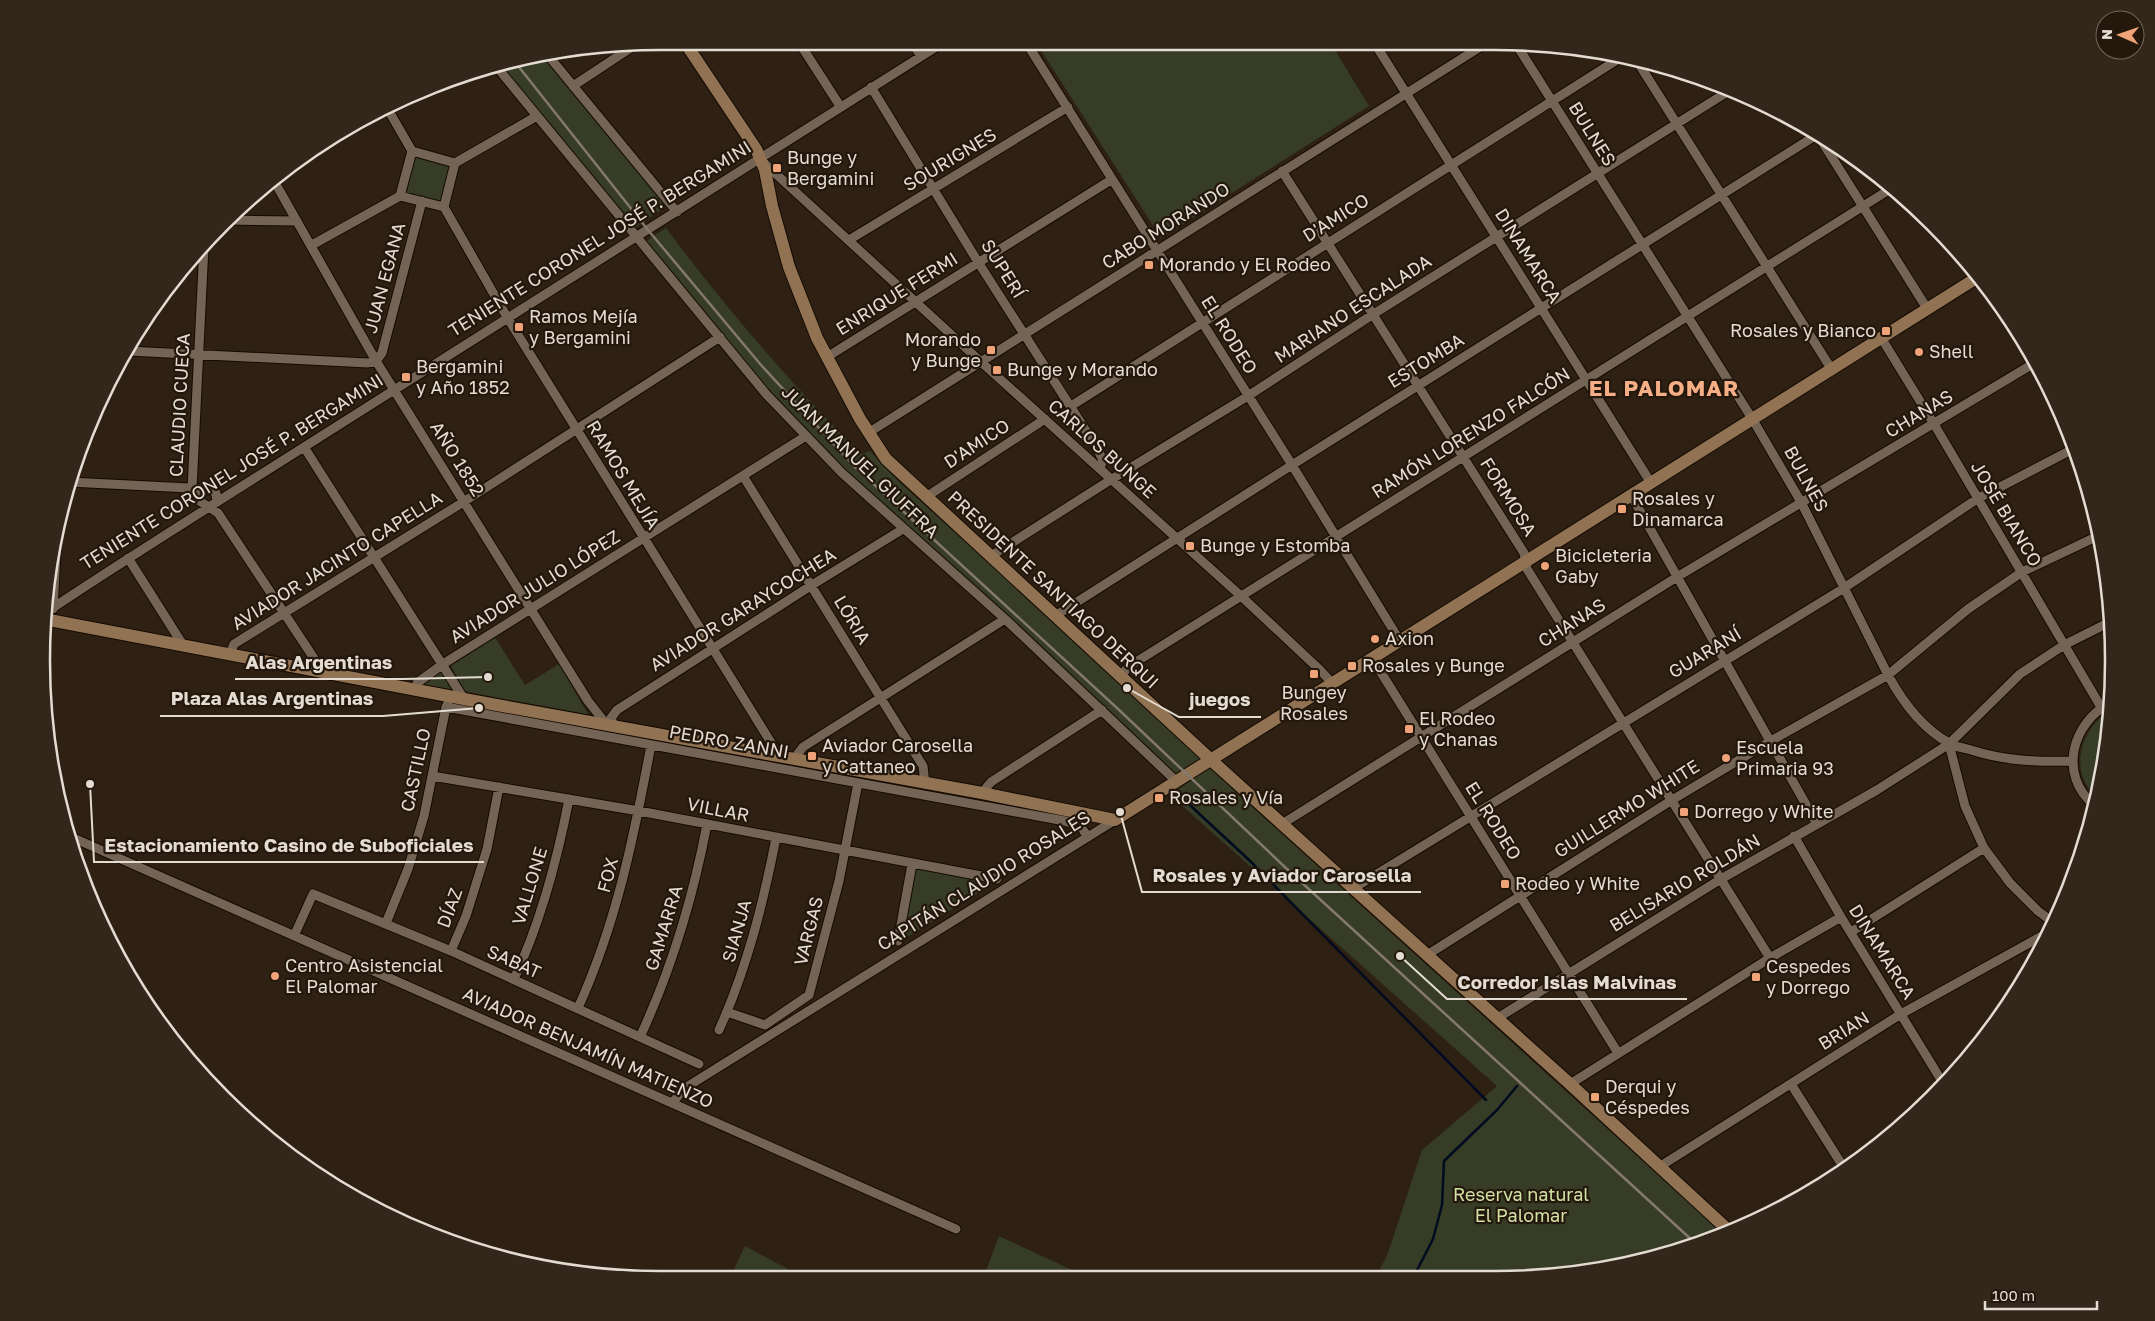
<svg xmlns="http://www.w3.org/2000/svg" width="2155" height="1321" font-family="'Golos Text',sans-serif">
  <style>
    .green { fill: #363c25 }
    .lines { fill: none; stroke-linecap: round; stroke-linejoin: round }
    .stream { stroke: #000b20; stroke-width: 2.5 }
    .street-casing { stroke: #150a02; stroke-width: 11 }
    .secondary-casing { stroke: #150a02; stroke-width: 14 }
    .street { stroke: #736455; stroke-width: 9 }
    .secondary { stroke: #917353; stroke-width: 12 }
    .rail { stroke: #84796e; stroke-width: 2.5 }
    .poi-dot { fill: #efa378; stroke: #24170b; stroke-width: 2 }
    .labels { text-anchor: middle; stroke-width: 4.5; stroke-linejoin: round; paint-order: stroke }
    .street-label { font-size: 18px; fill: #e4dcd3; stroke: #24170b }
    .poi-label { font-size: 18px; fill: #e4dcd3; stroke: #24170b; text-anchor: start }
    .park-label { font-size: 18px; fill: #d1e2a5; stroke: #24170b }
    .district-label { font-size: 22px; font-weight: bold; letter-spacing: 1px; fill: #f5ae86; stroke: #24170b }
    .rim { fill: none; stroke: #e4dcd3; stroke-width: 2.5 }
    .leader { fill: none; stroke: #e4dcd3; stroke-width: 2 }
    .callout-dot { fill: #e4dcd3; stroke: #24170b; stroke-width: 2 }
    .callout-label { font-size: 19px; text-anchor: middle; font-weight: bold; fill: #e4dcd3; stroke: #24170b; stroke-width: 4.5; stroke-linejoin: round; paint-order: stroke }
  </style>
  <rect width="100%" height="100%" fill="#2e2114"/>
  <path class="green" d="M 1039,47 L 1333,47 L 1369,106 L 1161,238 Z
    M 547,54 L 666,206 L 634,229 L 496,66 Z
    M 416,156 L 451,166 L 440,202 L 406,193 Z
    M 666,228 C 726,308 790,383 861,454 L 870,451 L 897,480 L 1205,759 L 1178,777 L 1102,710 L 806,436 L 645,242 Z
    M 494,636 L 525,685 L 559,664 L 589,716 L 464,691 L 450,664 Z
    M 442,669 L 452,690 L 421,685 Z
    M 2111,710 L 2097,797 C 2067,772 2081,727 2111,710 Z
    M 1210,767 L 1237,793 L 1720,1231 L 1655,1259 L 1535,1278 L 1375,1278 L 1387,1256 L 1422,1150 L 1497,1086 L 1170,795 Z
    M 922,868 L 996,882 L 902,940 L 914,873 L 917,869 Z
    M 999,1236 L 1087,1277 L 984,1276 Z
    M 745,1246 L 799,1275 L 745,1275 L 733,1272 Z"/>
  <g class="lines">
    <path class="stream" d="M 1178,794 L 1249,860 L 1486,1100
      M 1413,1278 L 1433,1239 L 1442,1205 L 1444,1161 L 1497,1110 L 1517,1086"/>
    <g class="street-casing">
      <path id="street" d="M 802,47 L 840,106
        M 915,47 L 921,56
        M 1029,47 L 1292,465 L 1400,641
        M 1377,47 L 1651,483
        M 1518,47 L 1753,420 L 1801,502 L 1888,675 C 1902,701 1922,728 1949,743 C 1955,747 1964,748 1971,750 C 2005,761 2037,762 2073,761
        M 547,54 L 677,212
        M 1639,64 L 1832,370
        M 496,66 L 766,394 L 842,473 L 1005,619 L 1176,781
        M 573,86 L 632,47
        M 871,87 L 978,262 L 1095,445 L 1103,460 L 1100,468
        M 386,106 L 412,151
        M 1821,140 L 1928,310
        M 412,151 L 400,196 L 444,207
        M 412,151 L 455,163 L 444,207
        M 763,162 L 980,361 L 1242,597 L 1320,670 L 1332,683
        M 455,163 L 537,116
        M 1282,171 L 1524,553 L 1527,569 L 1770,958
        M 273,179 L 376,361 L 588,701 L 607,725
        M 444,207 L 507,317 L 780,757
        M 226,220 L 296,221
        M 849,240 L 1068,107
        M 312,245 L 400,196
        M 204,246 L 192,489 L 198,500 L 218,513 L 323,672
        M 1882,339 L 1934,424 L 2101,707
        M 128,351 L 368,363 L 376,361 L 382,353 L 422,201
        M 827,357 L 1111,180
        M 1071,406 L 1620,58
        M 868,433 L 1480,47
        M 304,447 L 464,699
        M 743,476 L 923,766 L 925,784
        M 69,482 L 209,489 L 216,493 L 217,502
        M 1631,495 L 1817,824
        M 926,497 L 1045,419
        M 991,556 L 1112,479 L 1248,396 L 1372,315 L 1732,89
        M 128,558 L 183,645
        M 54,607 C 149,544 246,484 342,423 C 540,297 738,172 936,47
        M 53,609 L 57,535
        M 1055,616 L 1292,465 L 1815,136
        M 230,654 L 234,644 L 465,501 L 720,337
        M 1372,658 L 1618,1053
        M 1121,676 L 1128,667 L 1892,188
        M 417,690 L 417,683 L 443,664 L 806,436
        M 446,707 L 1065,821 L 1081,827 L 1088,837
        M 614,726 L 611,718 L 617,710 L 812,585 L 903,529
        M 1949,744 L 1965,806 L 1984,848 L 2010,883 L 2038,911 L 2054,923
        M 794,759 L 803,747 L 1005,619
        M 432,776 L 639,811 L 997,879
        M 982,793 L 991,782 L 1102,710
        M 2095,806 C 2057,775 2072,721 2112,702
        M 1282,824 L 1677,577 L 2036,362
        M 69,836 L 956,1229
        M 1794,836 L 1841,917 L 1943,1083
        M 2068,886 L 2077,863
        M 1354,888 L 1844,588 L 1977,499 L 2075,448
        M 386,923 L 408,869 L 424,816 L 446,707 L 448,703
        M 1851,932 L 1984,848
        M 294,936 L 313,894 L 451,951 L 699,1064
        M 898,941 L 912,864
        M 451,951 L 466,916 L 487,849 L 499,787
        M 1427,955 L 1672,800 L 1769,742 L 1888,675 L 1968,609 L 2022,572 L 2098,536
        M 514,979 C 541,922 557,861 569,799
        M 578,1008 C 617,922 634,836 651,745
        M 727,1012 L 765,1025 L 809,995 L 839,881 L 858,783
        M 1496,1019 L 1721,879 L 1877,790 L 1949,744 L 2020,674 L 2064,645 L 2110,622
        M 719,1030 C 747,968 763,904 776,838
        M 640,1037 C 672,968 693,898 707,824
        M 1570,1084 L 1770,958 L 1841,917
        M 1791,1084 L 1844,1168
        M 672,1103 L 685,1088 L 1115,820
        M 1659,1167 L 1901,1014 L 2051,931
        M 1792,1202 L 1847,1166"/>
    </g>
    <g class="secondary-casing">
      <path id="secondary" d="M 688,47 L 756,149 L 765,170 L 772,206 L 789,267 L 817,338 L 860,419 L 886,459 L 1210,759 L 1570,1084 L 1727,1229
        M 44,619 L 464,699 L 982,793 L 1115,820 L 1978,277"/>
    </g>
    <use href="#street" class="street"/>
    <use href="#secondary" class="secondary"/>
    <path class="rail" d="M 515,62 L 648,230 L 761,365 L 855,467 L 1117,708 L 1288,870 L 1694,1242"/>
  </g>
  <g class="poi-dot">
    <rect x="772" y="163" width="10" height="10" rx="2.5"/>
    <rect x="1144" y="260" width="10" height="10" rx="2.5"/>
    <rect x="514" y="322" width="10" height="10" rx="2.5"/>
    <rect x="1881" y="326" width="10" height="10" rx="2.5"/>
    <rect x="986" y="345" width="10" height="10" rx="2.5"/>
    <circle cx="1919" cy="352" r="5"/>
    <rect x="992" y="365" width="10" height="10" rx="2.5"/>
    <rect x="401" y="372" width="10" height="10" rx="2.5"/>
    <rect x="1617" y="504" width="10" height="10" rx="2.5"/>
    <rect x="1185" y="541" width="10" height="10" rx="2.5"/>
    <circle cx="1545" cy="566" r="5"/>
    <circle cx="1375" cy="639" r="5"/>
    <rect x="1347" y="661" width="10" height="10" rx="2.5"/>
    <rect x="1309" y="669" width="10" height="10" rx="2.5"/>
    <rect x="1404" y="724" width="10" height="10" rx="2.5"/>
    <rect x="807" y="751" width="10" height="10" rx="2.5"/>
    <circle cx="1726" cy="758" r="5"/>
    <rect x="1154" y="793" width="10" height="10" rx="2.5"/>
    <rect x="1679" y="807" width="10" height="10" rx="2.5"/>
    <rect x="1500" y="879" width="10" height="10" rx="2.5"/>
    <circle cx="275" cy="976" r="5"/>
    <rect x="1751" y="972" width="10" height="10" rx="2.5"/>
    <rect x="1590" y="1092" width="10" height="10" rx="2.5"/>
  </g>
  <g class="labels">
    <g class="street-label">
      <text transform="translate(1592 134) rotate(58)" y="6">BULNES</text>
      <text transform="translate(950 160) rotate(-31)" y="6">SOURIGNES</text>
      <text transform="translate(1336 218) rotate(-32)" y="6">D'AMICO</text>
      <text transform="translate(1166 226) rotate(-32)" y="6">CABO MORANDO</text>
      <text transform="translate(600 239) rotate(-32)" y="6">TENIENTE CORONEL JOSÉ P. BERGAMINI</text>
      <text transform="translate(1528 256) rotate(58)" y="6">DINAMARCA</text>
      <text transform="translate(1003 269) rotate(58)" y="6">SUPERÍ</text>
      <text transform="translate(385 278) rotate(-75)" y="6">JUAN EGANA</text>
      <text transform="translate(897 294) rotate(-32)" y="6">ENRIQUE FERMI</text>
      <text transform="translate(1353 309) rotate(-33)" y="6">MARIANO ESCALADA</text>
      <text transform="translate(1229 335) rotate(58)" y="6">EL RODEO</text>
      <text transform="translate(1426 361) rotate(-32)" y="6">ESTOMBA</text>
      <text transform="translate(180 405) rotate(-87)" y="6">CLAUDIO CUECA</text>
      <text transform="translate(1919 414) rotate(-31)" y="6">CHANAS</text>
      <text transform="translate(1471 433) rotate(-32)" y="6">RAMÓN LORENZO FALCÓN</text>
      <text transform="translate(977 444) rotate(-33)" y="6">D'AMICO</text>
      <text transform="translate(1102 449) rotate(42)" y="6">CARLOS BUNGE</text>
      <text transform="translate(457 459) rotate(58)" y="6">AÑO 1852</text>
      <text transform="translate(860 462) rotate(44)" y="6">JUAN MANUEL GIUFFRA</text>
      <text transform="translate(232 472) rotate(-32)" y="6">TENIENTE CORONEL JOSÉ P. BERGAMINI</text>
      <text transform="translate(623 475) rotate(59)" y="6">RAMOS MEJÍA</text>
      <text transform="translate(1806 479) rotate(61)" y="6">BULNES</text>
      <text transform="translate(1508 497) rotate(58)" y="6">FORMOSA</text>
      <text transform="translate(2006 514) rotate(59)" y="6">JOSÉ BIANCO</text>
      <text transform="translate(337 561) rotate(-32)" y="6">AVIADOR JACINTO CAPELLA</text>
      <text transform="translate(535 587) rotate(-32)" y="6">AVIADOR JULIO LÓPEZ</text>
      <text transform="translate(1053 590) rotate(43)" y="6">PRESIDENTE SANTIAGO DERQUI</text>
      <text transform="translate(743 610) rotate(-32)" y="6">AVIADOR GARAYCOCHEA</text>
      <text transform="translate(852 620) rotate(59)" y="6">LÓRIA</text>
      <text transform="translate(1572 623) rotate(-32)" y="6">CHANAS</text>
      <text transform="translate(1705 653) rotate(-31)" y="6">GUARANÍ</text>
      <text transform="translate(729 742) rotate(10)" y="6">PEDRO ZANNI</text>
      <text transform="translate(416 770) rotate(-78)" y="6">CASTILLO</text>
      <text transform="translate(1627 809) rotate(-32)" y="6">GUILLERMO WHITE</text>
      <text transform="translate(718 810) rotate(11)" y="6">VILLAR</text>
      <text transform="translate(1493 821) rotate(58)" y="6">EL RODEO</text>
      <text transform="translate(608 875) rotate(-75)" y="6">FOX</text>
      <text transform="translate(984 881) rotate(-32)" y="6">CAPITÁN CLAUDIO ROSALES</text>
      <text transform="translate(1685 883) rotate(-31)" y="6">BELISARIO ROLDÁN</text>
      <text transform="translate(530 886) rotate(-73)" y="6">VALLONE</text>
      <text transform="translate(450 908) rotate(-70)" y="6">DÍAZ</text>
      <text transform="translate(664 928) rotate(-73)" y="6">GAMARRA</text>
      <text transform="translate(737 931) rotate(-74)" y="6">SIANJA</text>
      <text transform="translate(809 931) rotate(-76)" y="6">VARGAS</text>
      <text transform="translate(1882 952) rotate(58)" y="6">DINAMARCA</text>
      <text transform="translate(514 962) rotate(24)" y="6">SABAT</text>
      <text transform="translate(1844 1031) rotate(-32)" y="6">BRIAN</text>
      <text transform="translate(588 1048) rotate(24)" y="6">AVIADOR BENJAMÍN MATIENZO</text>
    </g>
    <g class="poi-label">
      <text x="787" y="164">Bunge y<tspan x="787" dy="21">Bergamini</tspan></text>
      <text x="1159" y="271">Morando y El Rodeo</text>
      <text x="529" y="323">Ramos Mejía<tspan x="529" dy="21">y Bergamini</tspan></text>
      <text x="1876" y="337" text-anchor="end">Rosales y Bianco</text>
      <text x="981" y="346" text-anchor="end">Morando<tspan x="981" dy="21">y Bunge</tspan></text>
      <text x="1929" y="358">Shell</text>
      <text x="416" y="373">Bergamini<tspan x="416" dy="21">y Año 1852</tspan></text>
      <text x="1007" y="376">Bunge y Morando</text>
      <text x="1632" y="505">Rosales y<tspan x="1632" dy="21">Dinamarca</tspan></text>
      <text x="1200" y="552">Bunge y Estomba</text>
      <text x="1555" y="562">Bicicleteria<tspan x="1555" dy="21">Gaby</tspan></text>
      <text x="1385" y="645">Axion</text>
      <text x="1362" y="672">Rosales y Bunge</text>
      <text x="1314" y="699" text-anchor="middle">Bungey<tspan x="1314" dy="21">Rosales</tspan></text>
      <text x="1419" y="725">El Rodeo<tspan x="1419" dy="21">y Chanas</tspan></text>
      <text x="822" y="752">Aviador Carosella<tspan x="822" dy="21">y Cattaneo</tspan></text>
      <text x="1736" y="754">Escuela<tspan x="1736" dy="21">Primaria 93</tspan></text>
      <text x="1169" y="804">Rosales y Vía</text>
      <text x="1694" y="818">Dorrego y White</text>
      <text x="1515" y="890">Rodeo y White</text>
      <text x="285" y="972">Centro Asistencial<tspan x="285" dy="21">El Palomar</tspan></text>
      <text x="1766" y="973">Cespedes<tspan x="1766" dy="21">y Dorrego</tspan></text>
      <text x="1605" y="1093">Derqui y<tspan x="1605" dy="21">Céspedes</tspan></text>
    </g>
    <g class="park-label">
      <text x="1521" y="1201">Reserva natural<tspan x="1521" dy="21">El Palomar</tspan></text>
    </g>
    <g class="district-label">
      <text x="1664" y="396">EL PALOMAR</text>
    </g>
  </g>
  <path d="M0 0H2155V1321H0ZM660 50H1495A610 610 0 0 1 2105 660V661A610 610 0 0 1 1495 1271H660A610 610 0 0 1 50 661V660A610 610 0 0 1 660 50Z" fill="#33271b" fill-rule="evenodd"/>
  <path class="rim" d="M660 50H1495A610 610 0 0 1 2105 660V661A610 610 0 0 1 1495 1271H660A610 610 0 0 1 50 661V660A610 610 0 0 1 660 50Z"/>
  <path class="leader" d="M488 677L403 679H235M479 708L383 716H160M1127 688L1179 717H1261M90 784L94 862H484M1120 812L1142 892H1421M1400 956L1447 999H1687"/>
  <g class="callout-dot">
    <circle cx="488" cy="677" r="5"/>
    <circle cx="479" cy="708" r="5"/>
    <circle cx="1127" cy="688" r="5"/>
    <circle cx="90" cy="784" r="5"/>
    <circle cx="1120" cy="812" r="5"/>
    <circle cx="1400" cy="956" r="5"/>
  </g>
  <g class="callout-label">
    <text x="319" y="669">Alas Argentinas</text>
    <text x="272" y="705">Plaza Alas Argentinas</text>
    <text x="1220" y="706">juegos</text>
    <text x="289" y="852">Estacionamiento Casino de Suboficiales</text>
    <text x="1282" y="882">Rosales y Aviador Carosella</text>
    <text x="1567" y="989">Corredor Islas Malvinas</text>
  </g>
  <g transform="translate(2120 35) rotate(272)"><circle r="24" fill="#24170b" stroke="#71665b"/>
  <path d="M0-4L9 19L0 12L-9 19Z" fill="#efa378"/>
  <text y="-8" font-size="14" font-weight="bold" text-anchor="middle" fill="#e4dcd3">N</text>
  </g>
  <path d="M1985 1301v8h112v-8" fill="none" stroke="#e4dcd3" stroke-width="2.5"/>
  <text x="1992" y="1301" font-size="15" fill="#e4dcd3" stroke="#24170b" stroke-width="4" paint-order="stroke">100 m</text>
</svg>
